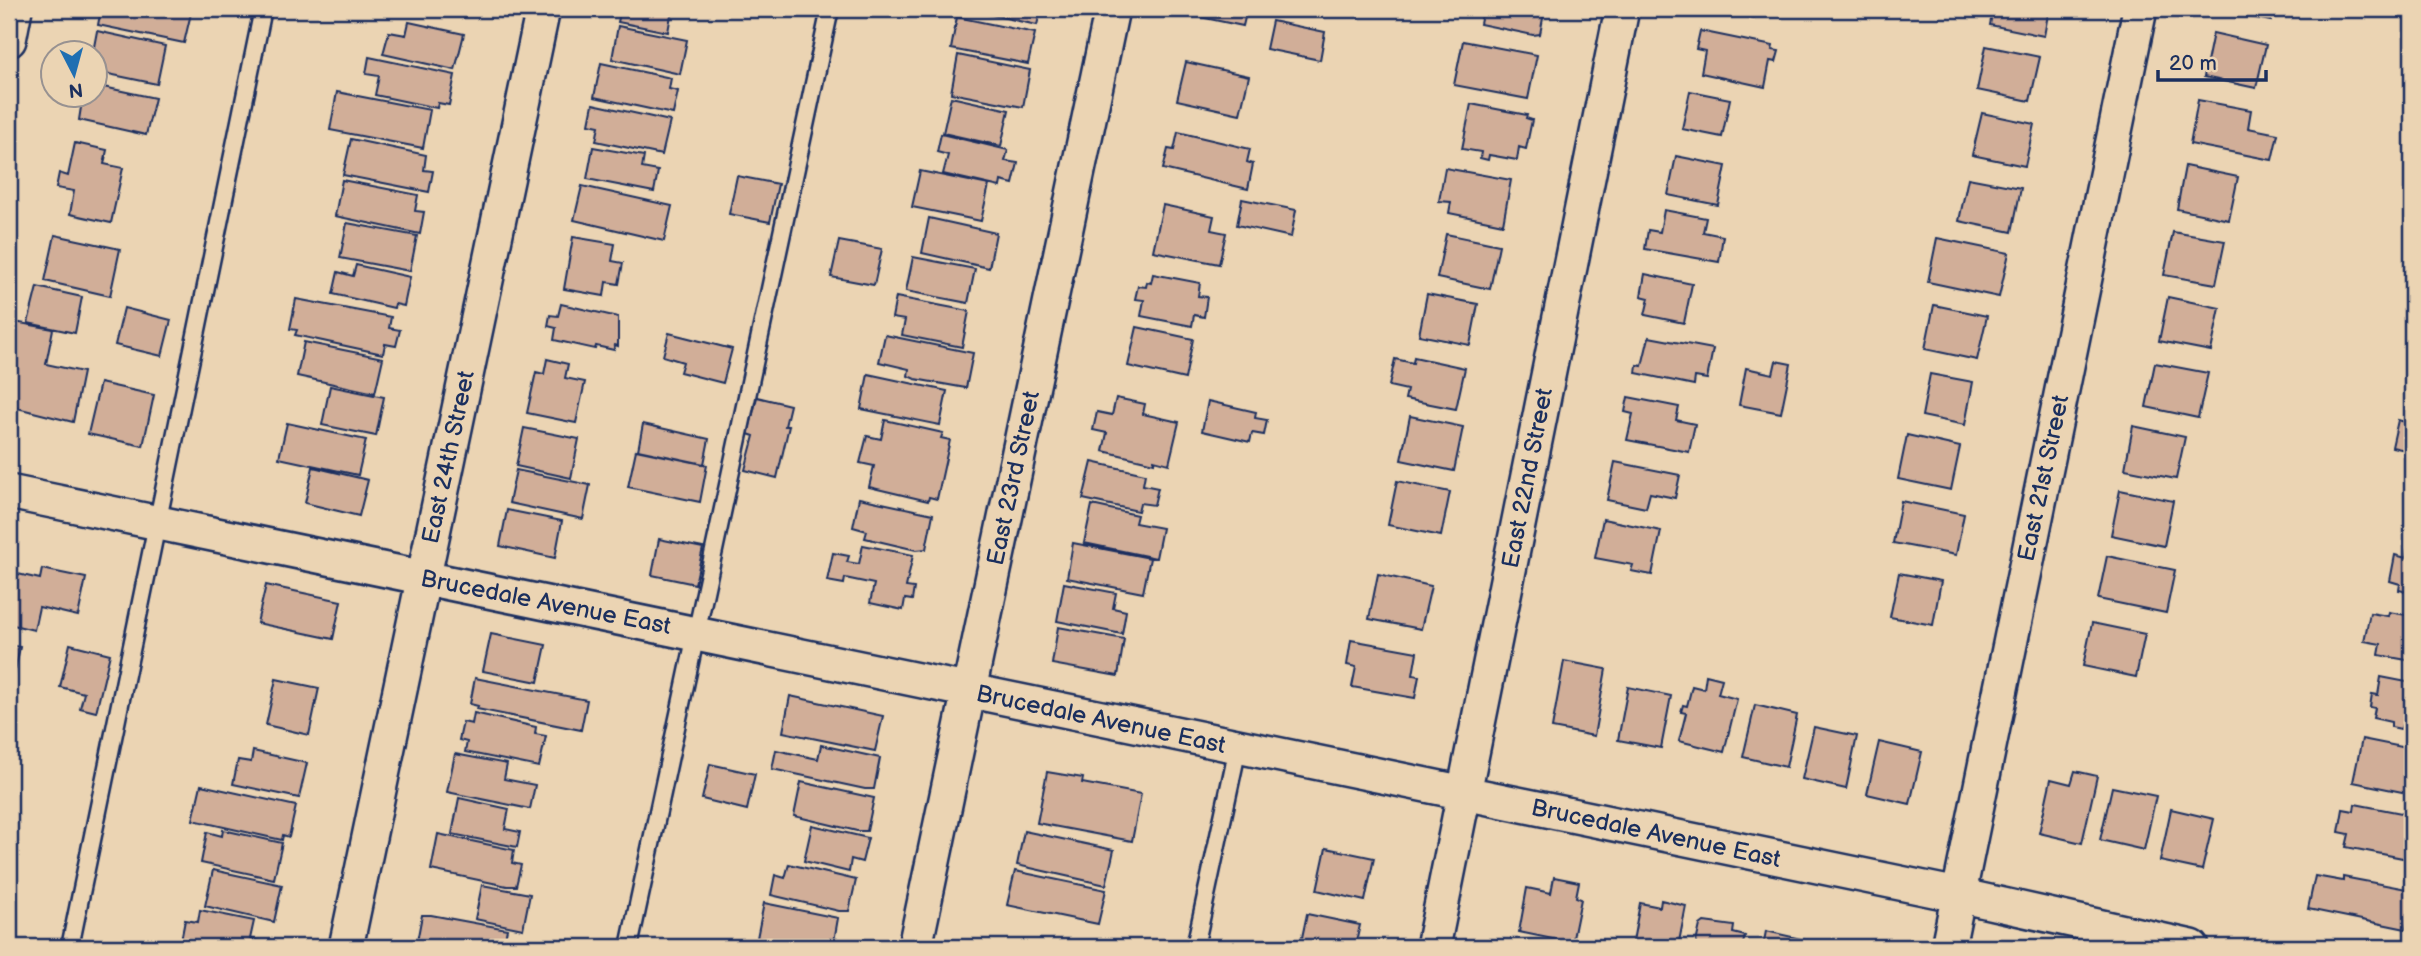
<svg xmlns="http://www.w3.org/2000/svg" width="2421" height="956" font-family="'Balsamiq Sans',sans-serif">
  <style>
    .building { fill: #d1ae98; stroke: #1b2f5e; stroke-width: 2 }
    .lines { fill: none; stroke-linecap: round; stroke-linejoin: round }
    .service-casing { stroke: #1b2f5e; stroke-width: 21 }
    .minor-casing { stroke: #1b2f5e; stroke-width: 38 }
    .service { stroke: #ebd4b3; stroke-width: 16 }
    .minor { stroke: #ebd4b3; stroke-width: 33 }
    .labels { text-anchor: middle; stroke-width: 7; stroke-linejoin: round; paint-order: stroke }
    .street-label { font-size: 24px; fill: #1b2f5e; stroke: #ebd4b3 }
  </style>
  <rect width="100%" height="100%" fill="#ebd4b3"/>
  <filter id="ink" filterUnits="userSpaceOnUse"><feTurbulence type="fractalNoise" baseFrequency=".0143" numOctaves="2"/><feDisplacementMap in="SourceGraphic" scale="14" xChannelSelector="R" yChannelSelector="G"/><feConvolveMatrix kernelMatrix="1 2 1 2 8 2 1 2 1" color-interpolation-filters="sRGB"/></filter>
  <g filter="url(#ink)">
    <path class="building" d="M 101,9 L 192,9 L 184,43 L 98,25 Z
      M 621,9 L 672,9 L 668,32 L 618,22 Z
      M 964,9 L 1041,9 L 1037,25 Z
      M 1187,9 L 1247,9 L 1243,26 L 1186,14 Z
      M 1483,9 L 1539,9 L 1538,12 L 1544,13 L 1540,34 L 1533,35 L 1480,24 Z
      M 1715,9 L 1756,9 L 1754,18 Z
      M 1993,9 L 2049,9 L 2044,36 L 1990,25 Z
      M 2209,9 L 2273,9 L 2271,21 Z
      M 957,17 L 1035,33 L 1028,64 L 951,49 Z
      M 1272,21 L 1325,32 L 1320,60 L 1266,49 Z
      M 409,22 L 464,34 L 455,70 L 383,54 L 389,32 L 406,35 Z
      M 618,26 L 687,40 L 680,74 L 612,59 Z
      M 97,31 L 165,46 L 157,84 L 94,71 L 93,52 Z
      M 1700,31 L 1773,46 L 1772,50 L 1779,51 L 1776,62 L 1770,61 L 1765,87 L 1701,73 L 1705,51 L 1696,49 Z
      M 2213,33 L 2266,45 L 2256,88 L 2204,77 Z
      M 1463,41 L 1537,55 L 1528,99 L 1454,85 Z
      M 1986,46 L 2040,57 L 2030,101 L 1977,90 Z
      M 958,55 L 1030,70 L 1023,107 L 951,93 Z
      M 369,57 L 455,75 L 449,105 L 438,103 L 437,108 L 375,95 L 379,76 L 366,74 Z
      M 1186,62 L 1249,76 L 1240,114 L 1177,100 Z
      M 601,63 L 671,78 L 669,89 L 678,91 L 673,114 L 594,97 Z
      M 94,85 L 155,98 L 146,135 L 79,120 L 82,101 L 78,100 L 79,94 L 94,94 Z
      M 1690,91 L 1730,99 L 1722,137 L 1682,129 Z
      M 337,92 L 430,110 L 423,148 L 330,130 Z
      M 951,97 L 1009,110 L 1001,146 L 943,133 Z
      M 2198,100 L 2251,110 L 2248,128 L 2278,134 L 2272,160 L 2190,144 Z
      M 593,104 L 670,121 L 662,155 L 596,141 L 599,126 L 589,124 Z
      M 1471,104 L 1527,115 L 1526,118 L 1532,120 L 1526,149 L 1519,147 L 1517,160 L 1489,155 L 1488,160 L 1480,158 L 1481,152 L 1462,149 Z
      M 1982,113 L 2034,124 L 2025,166 L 1972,155 Z
      M 1178,132 L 1250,149 L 1247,162 L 1253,164 L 1248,189 L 1163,169 L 1168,149 L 1174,150 Z
      M 941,134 L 1008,150 L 1005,161 L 1018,163 L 1013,184 L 1001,181 L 1000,187 L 943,174 L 948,155 L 937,152 Z
      M 351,139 L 426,155 L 424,170 L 433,171 L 429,192 L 343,175 Z
      M 75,143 L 107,150 L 104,164 L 123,168 L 111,223 L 70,214 L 74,191 L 56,188 L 59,173 L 68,176 Z
      M 593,147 L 644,156 L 642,168 L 658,171 L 654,192 L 587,179 Z
      M 1676,156 L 1726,166 L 1718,205 L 1668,195 Z
      M 2185,166 L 2238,177 L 2229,220 L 2177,209 Z
      M 1445,168 L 1511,180 L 1503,224 L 1449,213 L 1451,202 L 1439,201 Z
      M 920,171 L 989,185 L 981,221 L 912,207 Z
      M 737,176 L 778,184 L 770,222 L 729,214 Z
      M 1968,178 L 2021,188 L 2012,232 L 1959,221 Z
      M 342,180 L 418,195 L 415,211 L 424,212 L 420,234 L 335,216 Z
      M 582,186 L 672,206 L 664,241 L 574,220 Z
      M 1242,199 L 1296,210 L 1291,237 L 1237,225 Z
      M 1163,205 L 1214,216 L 1211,230 L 1226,233 L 1219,264 L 1153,251 Z
      M 1664,210 L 1706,218 L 1703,232 L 1723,236 L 1719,262 L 1645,249 L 1648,230 L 1660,232 Z
      M 929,218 L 996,233 L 989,268 L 922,253 Z
      M 347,223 L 417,236 L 410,271 L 340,258 Z
      M 2173,232 L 2225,241 L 2216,284 L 2164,275 Z
      M 1446,234 L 1499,245 L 1490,289 L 1437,278 Z
      M 55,235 L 120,249 L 110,296 L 45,281 Z
      M 573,237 L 615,244 L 612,261 L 623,263 L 619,284 L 606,282 L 604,296 L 564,289 Z
      M 1937,238 L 2009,253 L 1999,297 L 1928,282 Z
      M 839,241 L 882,249 L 874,285 L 831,277 Z
      M 913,257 L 975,269 L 968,303 L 906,291 Z
      M 356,265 L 410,277 L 404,306 L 395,304 L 394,308 L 333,294 L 338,272 L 353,276 Z
      M 1153,274 L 1200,283 L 1198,296 L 1207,297 L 1204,317 L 1194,315 L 1192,326 L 1141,316 L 1144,300 L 1135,299 L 1138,286 L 1146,287 L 1147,282 L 1151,283 Z
      M 1645,274 L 1692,284 L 1684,323 L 1645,315 L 1649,298 L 1641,296 Z
      M 37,287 L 82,297 L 75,333 L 28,323 Z
      M 1427,294 L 1478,304 L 1470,345 L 1419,335 Z
      M 896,297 L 969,311 L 962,347 L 902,335 L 905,320 L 892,318 Z
      M 2168,297 L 2220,308 L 2211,351 L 2159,341 Z
      M 296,299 L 391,317 L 389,328 L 400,330 L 396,346 L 385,344 L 383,354 L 295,335 L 297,330 L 290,329 Z
      M 561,304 L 618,317 L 618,346 L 615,345 L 614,350 L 596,346 L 595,349 L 554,340 L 556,328 L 548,326 L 550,315 L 558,316 Z
      M 1934,305 L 1987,316 L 1977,360 L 1925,349 Z
      M 124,308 L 171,320 L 162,356 L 115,345 Z
      M 9,321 L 53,329 L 46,364 L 83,372 L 73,422 L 9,406 Z
      M 1137,327 L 1193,339 L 1185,379 L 1128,366 Z
      M 669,333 L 732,349 L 723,383 L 680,372 L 683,362 L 663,356 Z
      M 885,335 L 973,353 L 966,388 L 915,379 L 908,376 L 909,369 L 879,362 Z
      M 1649,337 L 1713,349 L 1707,379 L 1695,377 L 1694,385 L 1636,373 L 1637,365 L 1642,366 Z
      M 304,342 L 383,358 L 375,393 L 297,376 Z
      M 1414,357 L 1465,368 L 1456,409 L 1405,399 L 1407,390 L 1389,386 L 1395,359 L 1413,363 Z
      M 547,359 L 568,364 L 565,378 L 585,382 L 576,423 L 527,413 L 536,372 L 544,374 Z
      M 1776,361 L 1791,364 L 1781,413 L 1739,405 L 1746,368 L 1773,374 Z
      M 2155,363 L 2208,373 L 2198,418 L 2146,407 Z
      M 868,374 L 947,391 L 940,425 L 861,409 Z
      M 1930,374 L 1973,382 L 1965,425 L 1922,416 Z
      M 100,383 L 154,395 L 143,446 L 88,434 Z
      M 330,386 L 384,397 L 376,436 L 322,425 Z
      M 757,397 L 790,405 L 785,426 L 789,426 L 777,478 L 745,470 L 754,436 L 748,434 Z
      M 1628,397 L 1679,407 L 1676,420 L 1695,424 L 1689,452 L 1627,440 L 1633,414 L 1625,412 Z
      M 1116,398 L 1145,404 L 1143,414 L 1179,422 L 1169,464 L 1154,460 L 1154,463 L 1103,451 L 1107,433 L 1093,430 L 1097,412 L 1112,415 Z
      M 1208,401 L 1256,412 L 1255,418 L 1267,420 L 1264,435 L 1252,433 L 1250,442 L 1202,431 Z
      M 1410,416 L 1463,427 L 1454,471 L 1401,460 Z
      M 885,420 L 943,433 L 941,438 L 950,440 L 937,499 L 929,497 L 928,501 L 869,487 L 874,466 L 860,463 L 867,436 L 881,439 Z
      M 2398,420 L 2412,424 L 2412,459 L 2408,458 L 2410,451 L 2392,447 Z
      M 287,423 L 366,440 L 358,475 L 279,458 Z
      M 643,424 L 709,439 L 704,464 L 638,450 Z
      M 2133,426 L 2185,437 L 2176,479 L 2125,469 Z
      M 524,428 L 579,439 L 571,478 L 516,466 Z
      M 1907,435 L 1960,447 L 1951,490 L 1898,479 Z
      M 636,450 L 707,465 L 700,502 L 628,487 Z
      M 1092,462 L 1145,474 L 1143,485 L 1158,488 L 1154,505 L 1140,503 L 1138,511 L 1083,499 Z
      M 1615,462 L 1680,475 L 1675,498 L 1650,493 L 1646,508 L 1607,500 Z
      M 313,467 L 368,480 L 359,516 L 305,503 Z
      M 516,470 L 590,485 L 583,519 L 509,503 Z
      M 1397,481 L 1450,492 L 1441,536 L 1388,525 Z
      M 2120,490 L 2173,501 L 2164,546 L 2111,535 Z
      M 2412,497 L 2412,527 L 2407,526 Z
      M 859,498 L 933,514 L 926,549 L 916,550 L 865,538 L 867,531 L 853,527 Z
      M 1901,501 L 1964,514 L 1956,555 L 1893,543 Z
      M 1092,505 L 1137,515 L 1135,523 L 1162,528 L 1156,558 L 1084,543 Z
      M 507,510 L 562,521 L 555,558 L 500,546 Z
      M 1603,519 L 1661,531 L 1652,575 L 1631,571 L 1633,565 L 1595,558 Z
      M 659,539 L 703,548 L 695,584 L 652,575 Z
      M 1073,543 L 1150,558 L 1143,593 L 1067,578 Z
      M 863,545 L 913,555 L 906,587 L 914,588 L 912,600 L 905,599 L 903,610 L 870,603 L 874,584 L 845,578 L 844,584 L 827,581 L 833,553 L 849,556 L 847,562 L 859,564 Z
      M 2407,550 L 2412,551 L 2412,593 L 2399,590 L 2400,584 L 2390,581 L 2395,555 L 2406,558 Z
      M 2107,556 L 2175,570 L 2166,613 L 2098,599 Z
      M 42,569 L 86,578 L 78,616 L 39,607 L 34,630 L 9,624 L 9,572 L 40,579 Z
      M 1899,573 L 1941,581 L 1933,625 L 1890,617 Z
      M 1378,574 L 1431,586 L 1421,629 L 1369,619 Z
      M 1064,583 L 1116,593 L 1113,608 L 1126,611 L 1122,634 L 1057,621 Z
      M 266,585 L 341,601 L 333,639 L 257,623 Z
      M 2389,612 L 2412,616 L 2412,661 L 2379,655 L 2381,644 L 2364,641 L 2370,613 L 2388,616 Z
      M 2092,623 L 2145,634 L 2136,677 L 2083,666 Z
      M 1058,627 L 1124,639 L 1118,676 L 1052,664 Z
      M 491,634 L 546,645 L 538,682 L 483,671 Z
      M 1351,640 L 1417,652 L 1413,675 L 1419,676 L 1415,698 L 1352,687 L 1356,667 L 1347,665 Z
      M 70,644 L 110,654 L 96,712 L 80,708 L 84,693 L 60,687 Z
      M 9,645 L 20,647 L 11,690 L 9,690 Z
      M 1564,661 L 1606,669 L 1594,736 L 1552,728 Z
      M 1706,675 L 1722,679 L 1718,694 L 1737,699 L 1724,752 L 1679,741 L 1686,713 L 1681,712 L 1683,705 L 1687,706 L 1692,686 L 1704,689 Z
      M 2381,677 L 2412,683 L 2412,727 L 2402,725 L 2401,729 L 2391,727 L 2391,722 L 2373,718 L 2375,708 L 2370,707 L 2372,694 L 2378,695 Z
      M 475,678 L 587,700 L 581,730 L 477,709 L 478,706 L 470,704 Z
      M 276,679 L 319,688 L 309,735 L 266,725 Z
      M 1628,687 L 1671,696 L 1661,748 L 1618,740 Z
      M 790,696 L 883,716 L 875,751 L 783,732 Z
      M 1755,705 L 1797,715 L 1786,767 L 1743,757 Z
      M 474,713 L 536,727 L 535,734 L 546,736 L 539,767 L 465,752 L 467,742 L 459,740 L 463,722 L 472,724 Z
      M 1814,727 L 1857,736 L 1846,789 L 1802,779 Z
      M 2362,739 L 2412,749 L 2412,794 L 2353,782 Z
      M 1879,742 L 1922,752 L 1910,804 L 1867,794 Z
      M 821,745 L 880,758 L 874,789 L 865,789 L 772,769 L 776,750 L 818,759 Z
      M 253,751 L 307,763 L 299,798 L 233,784 L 238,760 L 251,762 Z
      M 455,754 L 507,764 L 504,779 L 535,785 L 530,809 L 447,792 Z
      M 710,764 L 755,774 L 747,810 L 702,799 Z
      M 2075,771 L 2097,776 L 2082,843 L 2039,833 L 2051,779 L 2071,784 Z
      M 1047,772 L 1083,778 L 1082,783 L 1141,794 L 1132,841 L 1037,823 Z
      M 801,782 L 874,798 L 867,831 L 857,831 L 794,816 Z
      M 201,785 L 296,806 L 289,837 L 283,835 L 282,840 L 193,820 Z
      M 2112,787 L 2156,796 L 2144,850 L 2100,840 Z
      M 459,798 L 509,809 L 505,829 L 520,832 L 517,847 L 452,834 Z
      M 2355,804 L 2412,815 L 2412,857 L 2409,856 L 2408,859 L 2346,847 L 2349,834 L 2339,832 L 2343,809 L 2354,811 Z
      M 2171,809 L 2214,819 L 2202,870 L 2160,861 Z
      M 812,825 L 868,838 L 862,862 L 851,859 L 849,872 L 804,861 Z
      M 223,830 L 282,843 L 274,879 L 201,863 L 207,832 L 222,836 Z
      M 1024,831 L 1114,850 L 1106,885 L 1017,865 Z
      M 438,834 L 514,850 L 512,863 L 521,865 L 516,886 L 507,886 L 431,870 Z
      M 1326,848 L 1374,858 L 1365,901 L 1317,890 Z
      M 789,864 L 856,880 L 849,911 L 839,911 L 771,895 L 775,875 L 785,878 Z
      M 213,870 L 282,885 L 274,922 L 205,906 Z
      M 1015,871 L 1106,890 L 1098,924 L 1007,905 Z
      M 2315,876 L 2343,881 L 2343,877 L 2412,890 L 2406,929 L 2308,909 Z
      M 1554,877 L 1579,882 L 1576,897 L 1581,899 L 1572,943 L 1519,932 L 1527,888 L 1551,893 Z
      M 482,885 L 530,894 L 523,929 L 475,919 Z
      M 1661,900 L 1686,906 L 1678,947 L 1632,947 L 1640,903 L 1660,907 Z
      M 764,903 L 838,918 L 833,947 L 800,947 L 757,938 Z
      M 200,910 L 254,921 L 250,939 L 260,941 L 259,947 L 180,946 L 185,920 L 198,922 Z
      M 1307,914 L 1360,925 L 1355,947 L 1300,947 Z
      M 422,915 L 431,915 L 507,929 L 503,947 L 416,947 Z
      M 1704,922 L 1734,926 L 1733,933 L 1745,936 L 1742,947 L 1695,947 L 1700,925 Z
      M 1766,931 L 1810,941 L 1809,947 L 1763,947 Z"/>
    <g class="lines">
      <g class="service-casing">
        <path id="service" d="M 70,947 L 263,9
          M 629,947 L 830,9
          M 1195,947 L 1238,747"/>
      </g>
      <g class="minor-casing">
        <path id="minor" d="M 9,40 L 15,9
          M 9,492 L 1958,895 L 2192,947
          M 346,947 L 543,9
          M 915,947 L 1112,9
          M 1433,947 L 1622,9
          M 1948,947 L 2140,9"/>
      </g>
      <use href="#service" class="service"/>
      <use href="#minor" class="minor"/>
    </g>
  </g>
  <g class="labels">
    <g class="street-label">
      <text transform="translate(448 457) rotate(-78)" y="8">East 24th Street</text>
      <text transform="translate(1013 478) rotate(-78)" y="8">East 23rd Street</text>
      <text transform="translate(1527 478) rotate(-79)" y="8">East 22nd Street</text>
      <text transform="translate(2043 478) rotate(-78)" y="8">East 21st Street</text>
      <text transform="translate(546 602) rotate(11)" y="8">Brucedale Avenue East</text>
      <text transform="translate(1101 719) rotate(12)" y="8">Brucedale Avenue East</text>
      <text transform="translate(1656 833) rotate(12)" y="8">Brucedale Avenue East</text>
    </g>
  </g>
  <rect width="2421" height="956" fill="none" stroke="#ebd4b3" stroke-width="35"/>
  <rect x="18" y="18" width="2386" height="921" fill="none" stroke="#1b2f5e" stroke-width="2.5" filter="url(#ink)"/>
  <g transform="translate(74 74) rotate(174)"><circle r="33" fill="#ebd4b3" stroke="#989291" stroke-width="2"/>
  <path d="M0-5L12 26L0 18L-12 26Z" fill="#1f6fb2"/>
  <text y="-10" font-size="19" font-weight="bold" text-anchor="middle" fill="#1b2f5e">N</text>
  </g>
  <path d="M2158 70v10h108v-10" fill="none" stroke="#1b2f5e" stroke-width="3.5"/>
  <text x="2169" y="70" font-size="21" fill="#1b2f5e" stroke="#ebd4b3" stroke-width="5" paint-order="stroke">20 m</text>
</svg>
